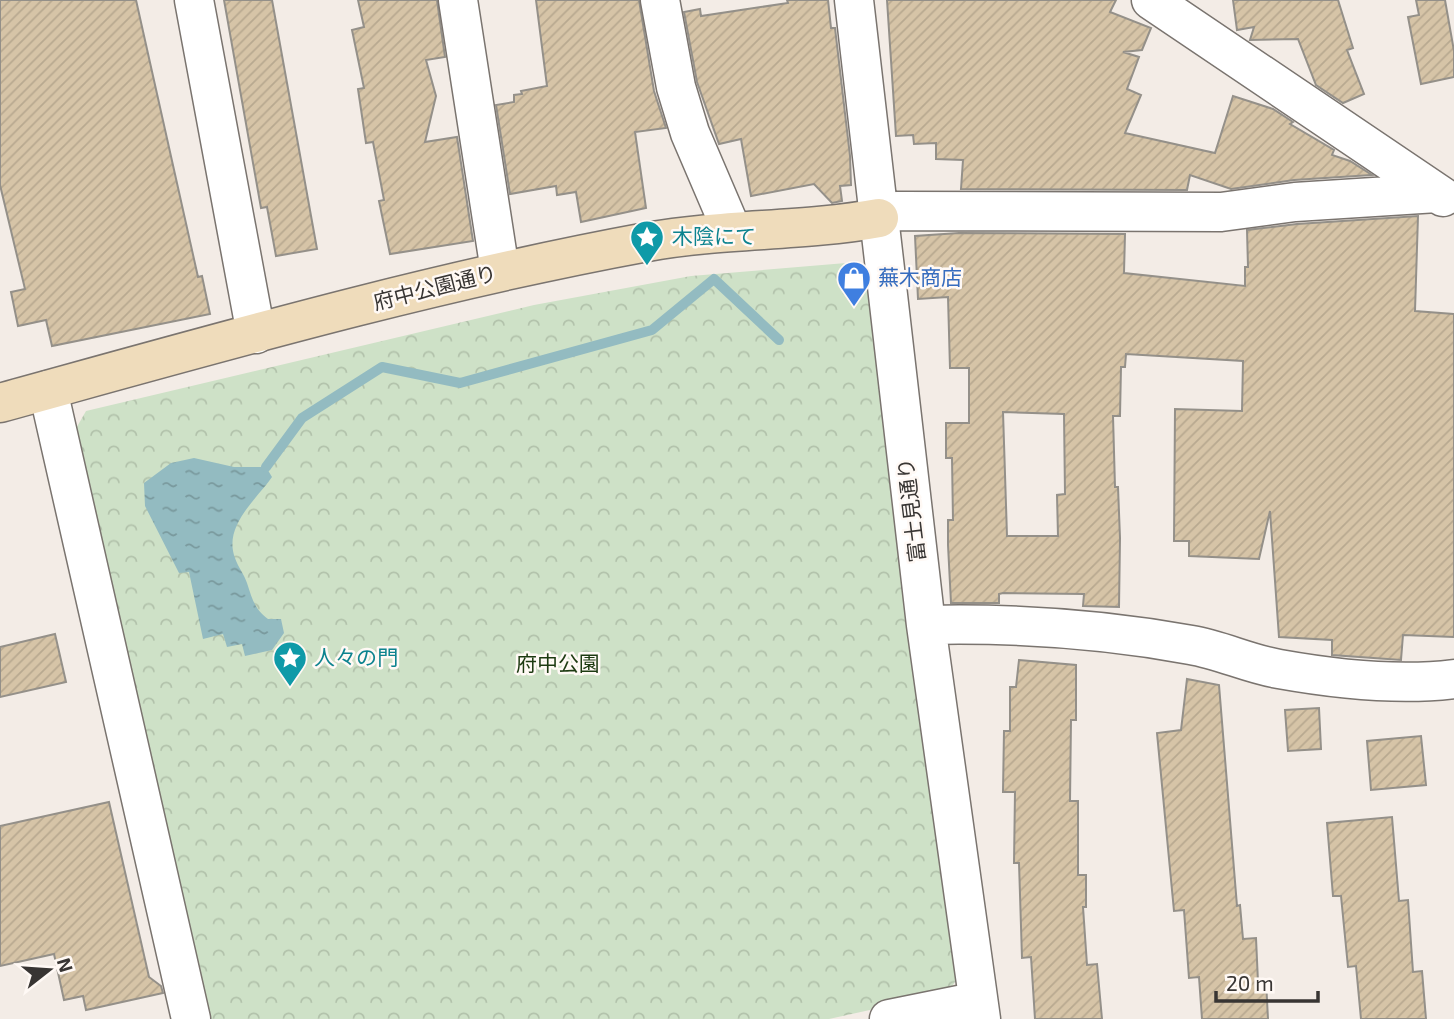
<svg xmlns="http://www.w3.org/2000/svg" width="1454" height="1019" font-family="'Exo 2','Noto Sans JP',sans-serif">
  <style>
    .park { fill: url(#park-crowns) }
    .water { fill: url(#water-ripples) }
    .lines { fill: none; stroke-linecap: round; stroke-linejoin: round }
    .stream { stroke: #93bbc1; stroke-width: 10 }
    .building { fill: url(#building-hatch); stroke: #949089; stroke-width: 2; fill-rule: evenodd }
    .street-casing { stroke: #7a746f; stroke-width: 41 }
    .secondary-casing { stroke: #7a746f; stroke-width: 41 }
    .street { stroke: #fff; stroke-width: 38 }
    .secondary { stroke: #efdcbb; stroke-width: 38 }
    .labels { text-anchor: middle; stroke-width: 5; stroke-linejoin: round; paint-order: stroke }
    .culture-label { font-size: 21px; fill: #0d838f; stroke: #fff9f5; text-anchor: start }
    .shop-label { font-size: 21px; fill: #366cbe; stroke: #fff9f5; text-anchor: start }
    .street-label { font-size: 21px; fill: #383533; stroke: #fff9f5 }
    .park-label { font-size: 21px; fill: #1d3a11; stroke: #fff9f5 }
  </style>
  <defs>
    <pattern id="park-crowns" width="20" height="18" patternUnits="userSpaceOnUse" patternTransform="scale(1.75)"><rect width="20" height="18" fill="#cee1c7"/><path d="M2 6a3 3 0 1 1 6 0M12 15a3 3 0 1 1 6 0" fill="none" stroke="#b2c2ab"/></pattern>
    <pattern id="water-ripples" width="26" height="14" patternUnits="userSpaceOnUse" patternTransform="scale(1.75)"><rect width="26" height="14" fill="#93bbc1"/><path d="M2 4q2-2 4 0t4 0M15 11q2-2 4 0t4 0" fill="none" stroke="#79999d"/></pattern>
    <pattern id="building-hatch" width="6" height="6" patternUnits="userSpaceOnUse" patternTransform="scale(1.75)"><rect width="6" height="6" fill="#d6c4a7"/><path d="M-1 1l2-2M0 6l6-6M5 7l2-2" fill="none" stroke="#b8a990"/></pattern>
  </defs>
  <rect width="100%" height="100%" fill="#f3ece6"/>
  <path class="park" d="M 846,263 L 869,270 L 958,978 L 947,993 L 829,1019 L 206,1019 L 74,432 L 86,411 L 534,305 L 691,276 Z"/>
  <path class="water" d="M 194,458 L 234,467 L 266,467 L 272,477 C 256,500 223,526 235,558 C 238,567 244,574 247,583 C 252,598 254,609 268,619 L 281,619 L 284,633 L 272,650 L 245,656 L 242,644 L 227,647 L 223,634 L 203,639 L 189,572 L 179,573 L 145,506 L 144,483 L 171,463 Z"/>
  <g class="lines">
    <path class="stream" d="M 266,467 L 302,418 L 382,367 L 460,383 L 652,330 L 714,279 L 779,340"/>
  </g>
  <path class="building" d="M 0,0 L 136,0 L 198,277 L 202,276 L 210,314 L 52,346 L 46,320 L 18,326 L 11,292 L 25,289 L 0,185 Z
    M 224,0 L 272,0 L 317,249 L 276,256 L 267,207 L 261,208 Z
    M 358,0 L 437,0 L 445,57 L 426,60 L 436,96 L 425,142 L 457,137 L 473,241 L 390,254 L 379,201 L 384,200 L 373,142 L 366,143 L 358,89 L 364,88 L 352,30 L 364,27 Z
    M 536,0 L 639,0 L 654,91 L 666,128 L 635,132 L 646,208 L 581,222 L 576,192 L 557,195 L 556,186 L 510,194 L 496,105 L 514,102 L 514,95 L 522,94 L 521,91 L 547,86 Z
    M 787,0 L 828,0 L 831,28 L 835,28 L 850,156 L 851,185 L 840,186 L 842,201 L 832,203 L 814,184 L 751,196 L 741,139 L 719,144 L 697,82 L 684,12 L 700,9 L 701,16 L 788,3 Z
    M 887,0 L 1116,0 L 1110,12 L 1151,28 L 1142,50 L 1123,52 L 1139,57 L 1127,89 L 1141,95 L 1125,133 L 1215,153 L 1233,96 L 1273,109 L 1293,122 L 1290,124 L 1334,150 L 1332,155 L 1350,161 L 1372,175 L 1294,180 L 1231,189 L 1190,175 L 1187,190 L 961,189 L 963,160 L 936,159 L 936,143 L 914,144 L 913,135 L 896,136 Z
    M 1233,0 L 1338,0 L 1353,48 L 1347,50 L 1364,94 L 1343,103 L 1316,85 L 1298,39 L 1250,40 L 1254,27 L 1237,30 Z
    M 1416,0 L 1445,0 L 1454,51 L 1454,77 L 1421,84 L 1408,17 L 1419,15 Z
    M 1418,216 L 1415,311 L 1454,314 L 1454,637 L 1403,635 L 1401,660 L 1332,655 L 1332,640 L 1279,637 L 1270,511 L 1259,559 L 1189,556 L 1189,541 L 1174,541 L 1175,409 L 1242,411 L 1243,361 L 1126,354 L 1125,367 L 1121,367 L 1120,416 L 1113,416 L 1115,487 L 1118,487 L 1120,538 L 1119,607 L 1083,606 L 1084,594 L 1003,593 L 999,594 L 999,603 L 951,603 L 948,545 L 948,520 L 953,520 L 952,458 L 946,458 L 946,423 L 969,423 L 969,368 L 950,368 L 948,297 L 918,299 L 915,236 L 959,233 L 1125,234 L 1124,273 L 1245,286 L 1245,267 L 1248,267 L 1247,230 L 1297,224 ZM 1003,412 L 1064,414 L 1065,494 L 1057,495 L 1058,536 L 1007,536 Z
    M 55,634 L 66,682 L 0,697 L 0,647 Z
    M 1019,660 L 1076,665 L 1076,720 L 1071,720 L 1070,801 L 1078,801 L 1078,875 L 1086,875 L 1086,907 L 1083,907 L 1087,965 L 1097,964 L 1102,1019 L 1035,1019 L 1031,957 L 1022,958 L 1019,863 L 1014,863 L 1015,792 L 1003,792 L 1004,731 L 1010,731 L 1010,687 L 1016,687 Z
    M 1187,679 L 1219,685 L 1237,906 L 1240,905 L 1243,939 L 1256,938 L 1258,982 L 1266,981 L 1268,1019 L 1202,1019 L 1199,977 L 1189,978 L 1184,910 L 1174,911 L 1157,733 L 1181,730 Z
    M 1319,708 L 1321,749 L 1288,751 L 1285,710 Z
    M 1421,736 L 1426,785 L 1371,790 L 1367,741 Z
    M 109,802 L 149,977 L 161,986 L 163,993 L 86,1010 L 83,996 L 64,1000 L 54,954 L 0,966 L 0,826 Z
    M 1392,817 L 1399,901 L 1408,900 L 1413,972 L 1422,971 L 1426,1019 L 1361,1019 L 1356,966 L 1348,967 L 1341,896 L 1333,896 L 1327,823 Z"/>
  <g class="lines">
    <g class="street-casing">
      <path id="street" d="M 194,0 L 256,334
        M 458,0 L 500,271
        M 660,0 L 676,87 L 690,133 L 732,231
        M 854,0 L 926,625 L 981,1019
        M 1151,0 L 1443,197
        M 879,218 L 897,211 L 1221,212 L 1295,202 L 1437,193
        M 48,390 L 191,1019
        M 926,625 C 1014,623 1104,629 1191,645 C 1221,650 1249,664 1279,669 C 1335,679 1398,686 1454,679
        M 889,1019 L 978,1001"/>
    </g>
    <g class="secondary-casing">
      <path id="secondary" d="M 0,403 C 214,344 429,282 647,242 C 724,228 802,232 879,218"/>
    </g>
    <use href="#street" class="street"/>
    <use href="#secondary" class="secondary"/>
  </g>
  <defs>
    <g id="sight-pin" transform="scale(1.75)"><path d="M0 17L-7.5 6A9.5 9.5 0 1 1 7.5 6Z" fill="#0f9aa8" stroke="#fff9f5"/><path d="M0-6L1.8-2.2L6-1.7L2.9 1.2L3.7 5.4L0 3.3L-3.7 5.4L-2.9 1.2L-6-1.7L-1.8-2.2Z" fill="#fff"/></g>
    <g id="shop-pin" transform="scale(1.75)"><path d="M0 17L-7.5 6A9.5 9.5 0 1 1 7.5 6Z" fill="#3f7fe0" stroke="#fff9f5"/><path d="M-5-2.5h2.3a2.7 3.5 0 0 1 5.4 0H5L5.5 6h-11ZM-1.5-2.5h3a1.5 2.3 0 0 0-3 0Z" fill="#fff"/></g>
  </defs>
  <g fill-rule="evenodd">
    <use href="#sight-pin" x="647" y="237"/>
    <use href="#shop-pin" x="854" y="278"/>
    <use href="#sight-pin" x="290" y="658"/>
  </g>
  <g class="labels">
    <g class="culture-label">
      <text x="672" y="244">木陰にて</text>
      <text x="314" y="665">人々の門</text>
    </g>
    <g class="shop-label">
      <text x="878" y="285">蕪木商店</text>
    </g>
    <g class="street-label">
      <text transform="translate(435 288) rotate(-14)" y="7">府中公園通り</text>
      <text transform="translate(912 510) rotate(-97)" y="7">富士見通り</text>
    </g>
    <g class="park-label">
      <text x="558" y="671">府中公園</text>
    </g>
  </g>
  <g transform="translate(49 970) rotate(73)" stroke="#fff9f5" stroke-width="5" paint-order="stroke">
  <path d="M0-5L12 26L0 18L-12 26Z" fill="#383533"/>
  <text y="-10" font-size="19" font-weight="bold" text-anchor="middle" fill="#383533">N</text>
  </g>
  <path d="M1216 991v10h102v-10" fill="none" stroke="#383533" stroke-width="3.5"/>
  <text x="1226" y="991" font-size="21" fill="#383533" stroke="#fff9f5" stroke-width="5" paint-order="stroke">20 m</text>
</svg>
